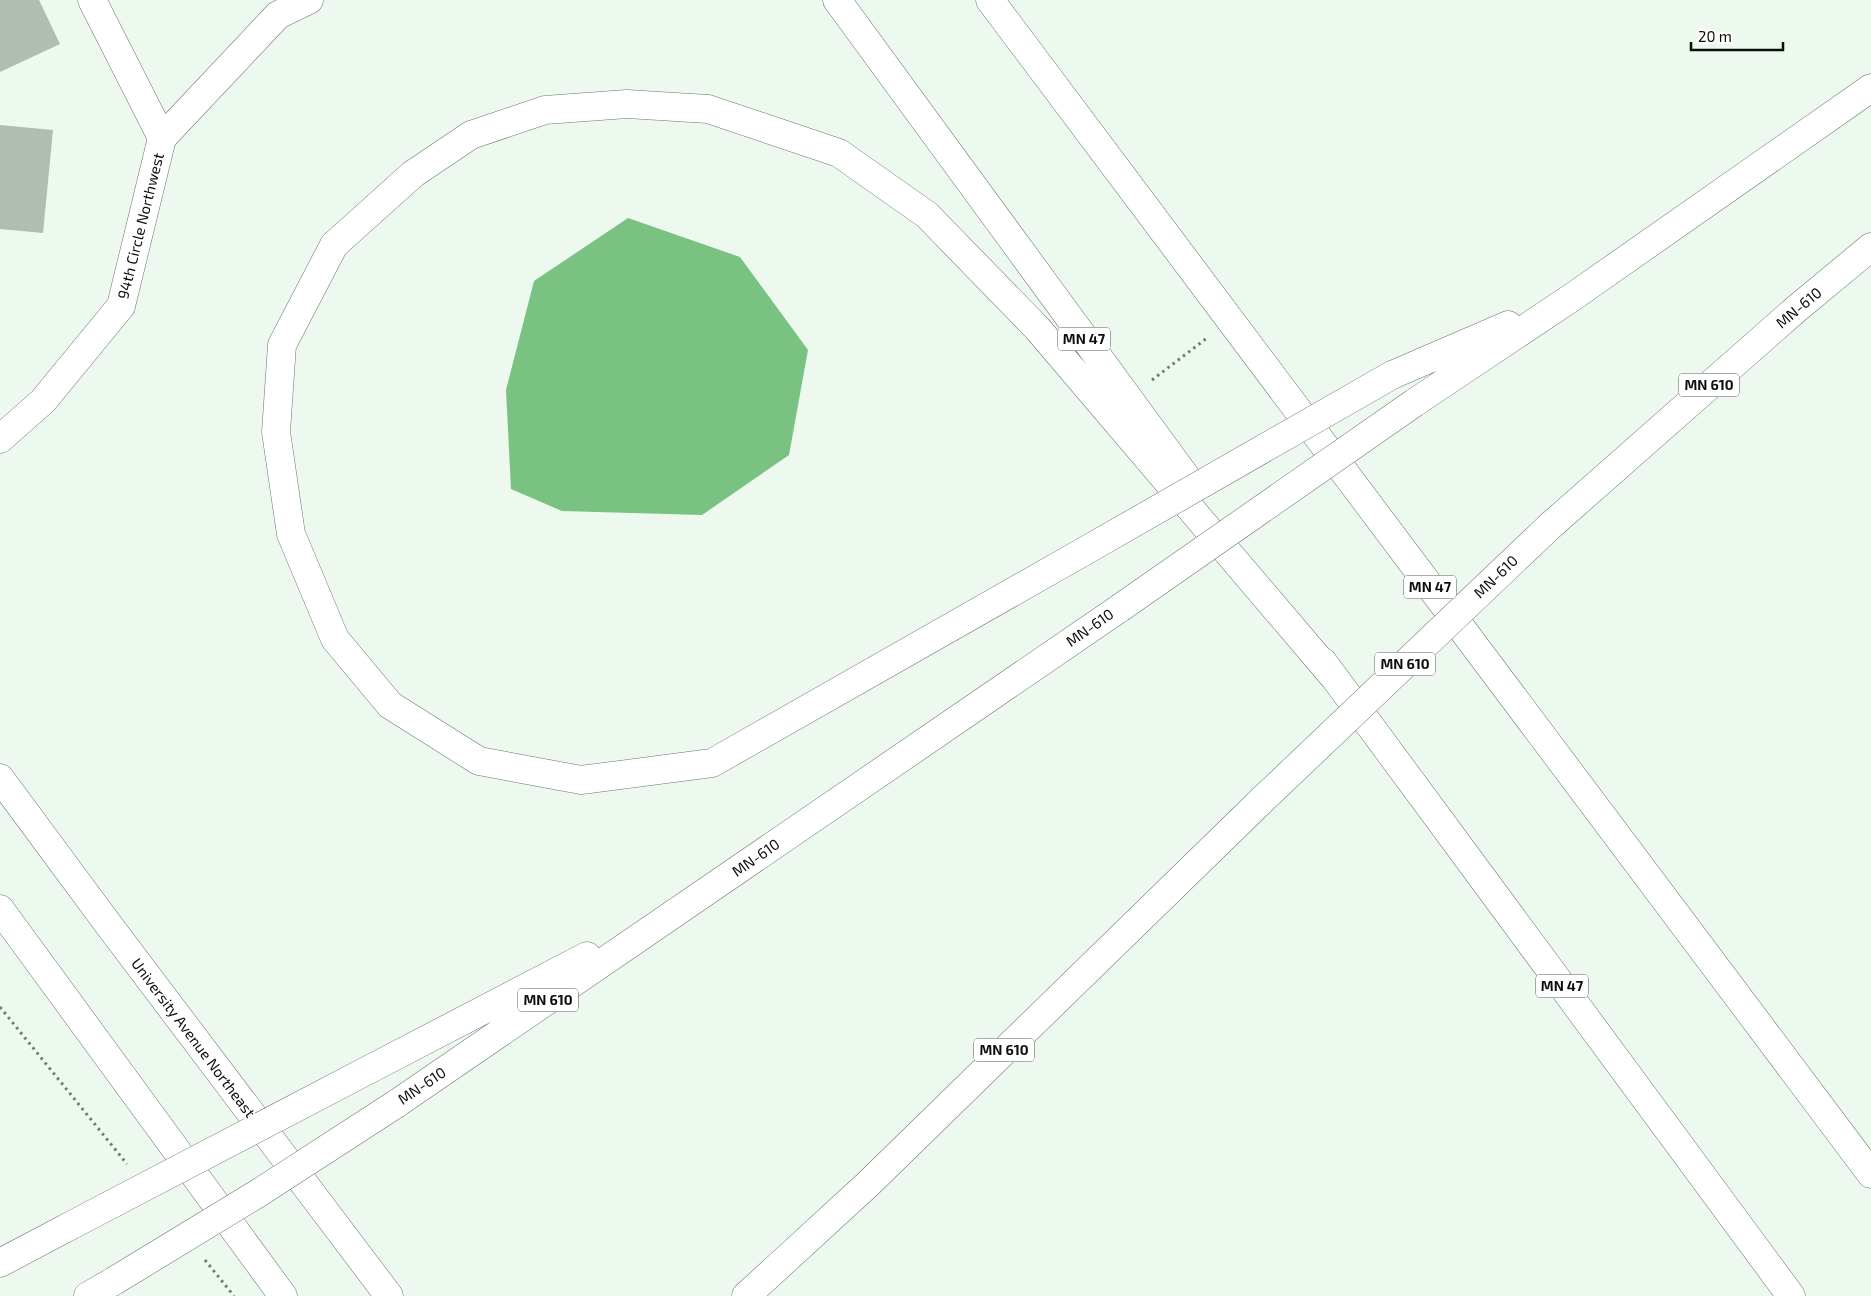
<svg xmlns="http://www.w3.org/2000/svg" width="1871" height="1296" font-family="'Exo 2',sans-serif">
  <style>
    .water { fill: #79c282 }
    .building { fill: #b1bcb2 }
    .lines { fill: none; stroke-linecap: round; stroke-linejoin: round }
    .minor-casing { stroke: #6b756c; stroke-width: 29 }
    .major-casing { stroke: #6b756c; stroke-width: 29 }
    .highway-casing { stroke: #6b756c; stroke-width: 29 }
    .path { stroke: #737a73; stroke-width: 3; stroke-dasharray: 2.5 4; stroke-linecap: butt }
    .minor { stroke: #fff; stroke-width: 28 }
    .major { stroke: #fff; stroke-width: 28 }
    .highway { stroke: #fff; stroke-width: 28 }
    .highway-bridge-casing { stroke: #6b756c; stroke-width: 29; stroke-linecap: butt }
    .highway-bridge { stroke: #fff; stroke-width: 28 }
    .labels { text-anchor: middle; stroke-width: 4; stroke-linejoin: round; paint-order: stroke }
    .shield { fill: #fff; stroke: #545654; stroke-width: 1 }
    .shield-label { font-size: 14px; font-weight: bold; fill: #0a0e0a }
    .street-label { font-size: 15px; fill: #0a0e0a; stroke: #fff }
  </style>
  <rect width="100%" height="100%" fill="#edf9ee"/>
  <path class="water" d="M 628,218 L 740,257 L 808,350 L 789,455 L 702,515 L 562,511 L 511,489 L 506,390 L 534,281 Z"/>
  <path class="building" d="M 0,0 L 39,0 L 60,44 L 0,72 Z
    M 0,125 L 53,130 L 43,233 L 0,229 Z"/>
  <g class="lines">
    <g class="minor-casing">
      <path id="minor" d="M 92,0 L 162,138
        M 0,439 L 43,401 L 121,306 L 162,138 L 278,15 L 309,0"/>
    </g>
    <g class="major-casing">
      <path id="major" d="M 0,778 L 108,924 L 389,1296
        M 0,909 L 283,1296"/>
    </g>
    <g class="highway-casing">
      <path id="highway" d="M 837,0 L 1189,481
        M 990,0 L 1871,1174
        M 1392,375 L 1508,325
        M 1414,403 L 1571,298 L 1871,88
        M 1550,526 L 1795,310 L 1871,247
        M 1083,552 L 712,763 L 581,780 L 479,761 L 390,705 L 335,639 L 291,534 L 276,432 L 282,345 L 334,245 L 413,174 L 471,135 L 545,110 L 627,104 L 708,109 L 839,153 L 927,215 L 1037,328 L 1333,676
        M 1323,662 L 1791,1296
        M 372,1068 L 587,956
        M 396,1104 L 1120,608
        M 0,1263 L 68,1227
        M 88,1296 L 114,1281
        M 746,1296 L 868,1184 L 1260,802"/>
    </g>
    <path class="path" d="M 1152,380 L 1207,338
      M 0,1007 L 127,1164
      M 205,1260 L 234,1296"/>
    <use href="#minor" class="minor"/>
    <use href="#major" class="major"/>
    <use href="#highway" class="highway"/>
    <g class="highway-bridge-casing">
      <path id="highway-bridge" d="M 1083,552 L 1392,375
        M 1120,608 L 1414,403
        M 1260,802 L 1550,526
        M 68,1227 L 372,1068
        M 114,1281 L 257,1194 L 396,1104"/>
    </g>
    <use href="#highway-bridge" class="highway-bridge"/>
  </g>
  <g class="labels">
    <g class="shield">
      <rect x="1058" y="327.5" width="52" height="23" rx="4"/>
      <rect x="1679" y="373.5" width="60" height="23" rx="4"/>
      <rect x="1404" y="575.5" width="52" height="23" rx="4"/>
      <rect x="1375" y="652.5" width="60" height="23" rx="4"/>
      <rect x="1536" y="974.5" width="52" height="23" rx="4"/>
      <rect x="518" y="988.5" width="60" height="23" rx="4"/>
      <rect x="974" y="1038.5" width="60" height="23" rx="4"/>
    </g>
    <g class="shield-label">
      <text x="1084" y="344">MN 47</text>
      <text x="1709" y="390">MN 610</text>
      <text x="1430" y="592">MN 47</text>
      <text x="1405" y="669">MN 610</text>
      <text x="1562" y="991">MN 47</text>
      <text x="548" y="1005">MN 610</text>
      <text x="1004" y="1055">MN 610</text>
    </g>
    <g class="street-label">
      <text transform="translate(141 226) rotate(-76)" y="5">94th Circle Northwest</text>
      <text transform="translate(1799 308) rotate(-40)" y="5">MN-610</text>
      <text transform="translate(1496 577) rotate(-44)" y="5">MN-610</text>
      <text transform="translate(1090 628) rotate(-35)" y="5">MN-610</text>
      <text transform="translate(756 858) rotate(-35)" y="5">MN-610</text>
      <text transform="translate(193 1038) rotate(53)" y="5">University Avenue Northeast</text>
      <text transform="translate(422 1086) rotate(-34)" y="5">MN-610</text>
    </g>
  </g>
  <path d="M1691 42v8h92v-8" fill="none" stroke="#0a0e0a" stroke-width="2.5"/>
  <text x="1698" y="42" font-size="15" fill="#0a0e0a" stroke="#ffffff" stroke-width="4" paint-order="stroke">20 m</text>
</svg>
